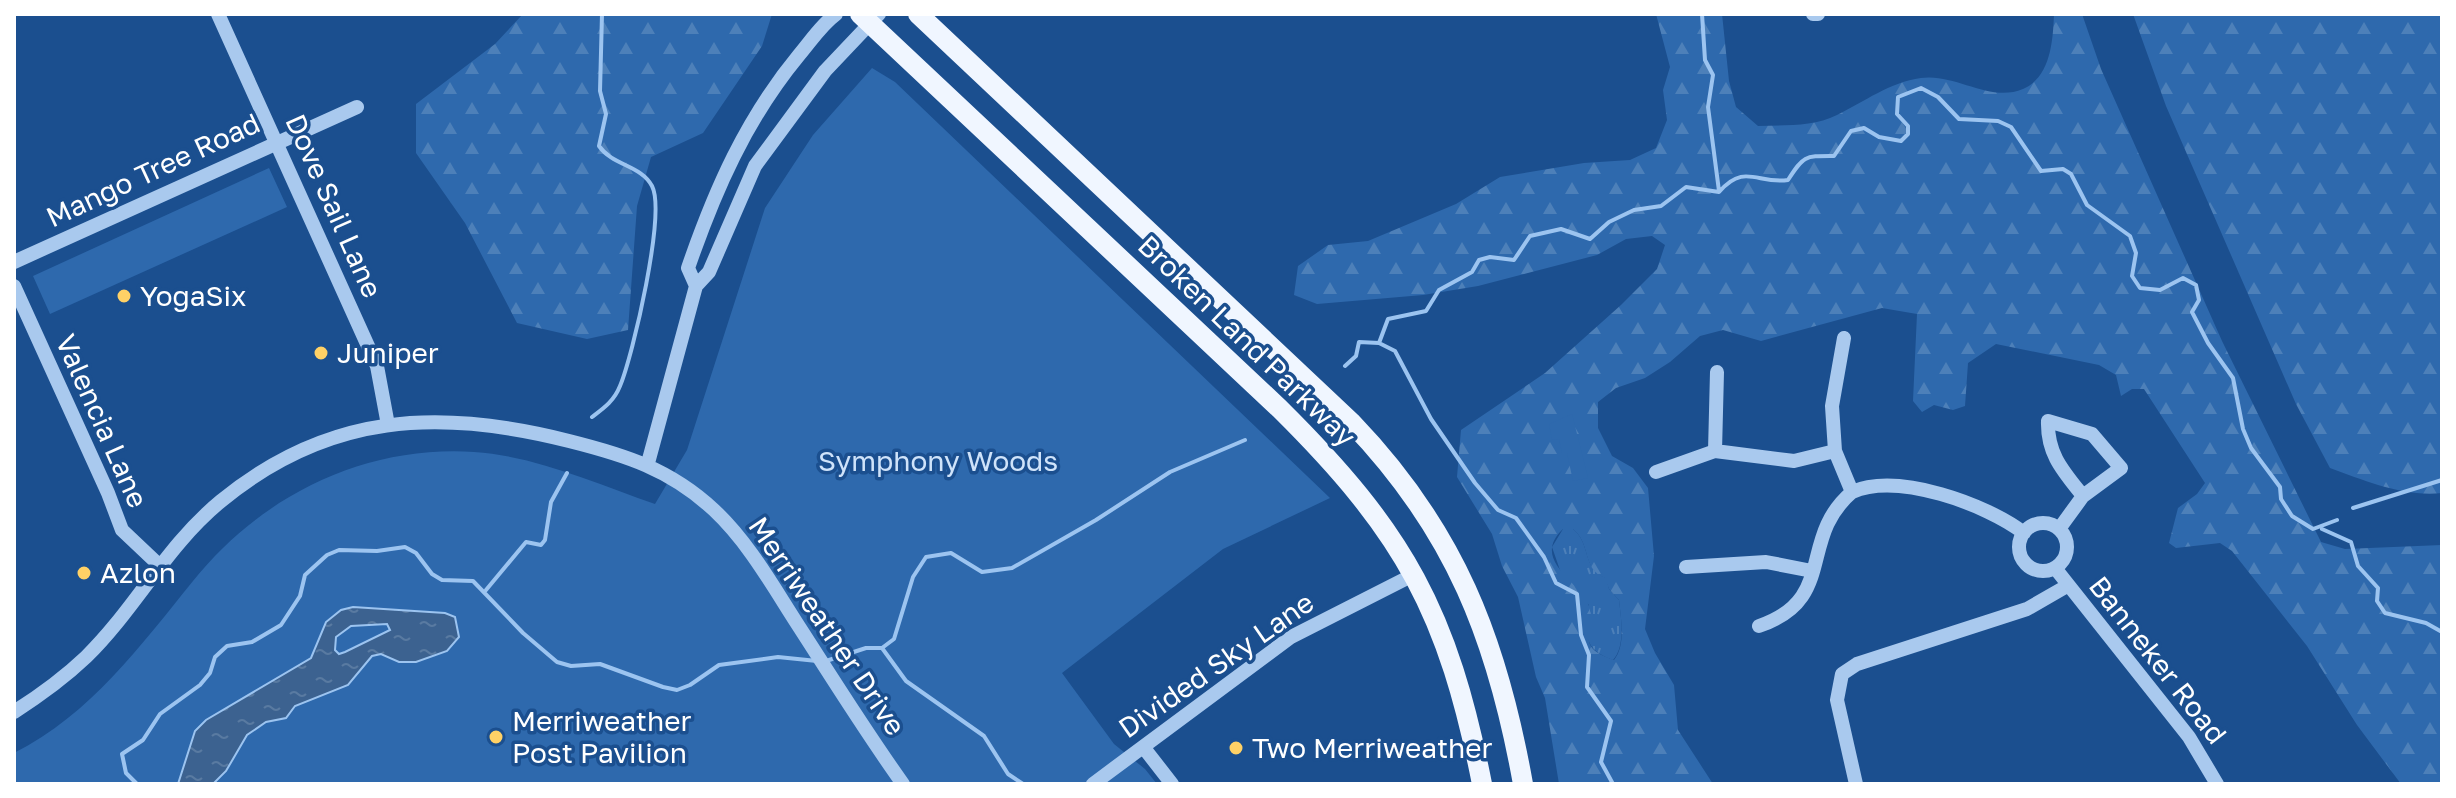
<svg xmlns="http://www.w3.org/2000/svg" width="2456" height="798" font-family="'Golos Text',sans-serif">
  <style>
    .grass { fill: url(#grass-tufts) }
    .forest { fill: url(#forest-firs); fill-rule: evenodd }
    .park { fill: #2e69ad }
    .water { fill: url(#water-ripples); stroke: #9cc4f0; stroke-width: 2; fill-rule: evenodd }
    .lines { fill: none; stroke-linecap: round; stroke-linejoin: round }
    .stream { stroke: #9cc4f0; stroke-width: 4 }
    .minor { stroke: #a9c9ee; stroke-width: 14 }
    .major { stroke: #f0f6ff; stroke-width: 20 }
    .poi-dot { fill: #ffd166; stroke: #1b4f8f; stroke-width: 3 }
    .labels { text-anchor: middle; stroke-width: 7; stroke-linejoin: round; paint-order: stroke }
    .street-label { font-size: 28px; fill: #fff; stroke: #1b4f8f }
    .poi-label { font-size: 28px; fill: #fff; stroke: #1b4f8f; text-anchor: start }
    .park-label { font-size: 28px; fill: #cfe3fa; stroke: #1b4f8f }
  </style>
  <defs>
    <pattern id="grass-tufts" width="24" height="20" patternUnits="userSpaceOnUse" patternTransform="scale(2)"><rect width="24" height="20" fill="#2e69ad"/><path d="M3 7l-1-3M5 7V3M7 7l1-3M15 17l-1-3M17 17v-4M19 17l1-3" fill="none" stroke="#4d80b9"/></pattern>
    <pattern id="forest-firs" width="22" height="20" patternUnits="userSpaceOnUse" patternTransform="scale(2)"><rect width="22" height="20" fill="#2e69ad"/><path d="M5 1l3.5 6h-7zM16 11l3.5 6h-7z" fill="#4d80b9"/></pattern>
    <pattern id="water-ripples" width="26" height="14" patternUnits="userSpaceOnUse" patternTransform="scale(2)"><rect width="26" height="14" fill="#3c6290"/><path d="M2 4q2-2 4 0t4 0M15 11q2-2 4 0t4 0" fill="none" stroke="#597aa1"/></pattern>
  </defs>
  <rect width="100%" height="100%" fill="#1b4f8f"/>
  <path class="grass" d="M 1563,529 L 1573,529 C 1592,545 1581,568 1606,578 L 1609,589 L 1619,600 C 1621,618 1626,646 1613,660 C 1581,648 1587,635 1589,605 L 1562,576 L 1552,547 Z"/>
  <path class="forest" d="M 523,14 L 772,14 L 762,46 L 703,133 L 651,157 L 637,206 L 628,330 L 587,339 L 517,323 L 465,223 L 416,153 L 416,104 L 495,44 Z
    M 1656,14 L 1722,14 L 1729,81 L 1736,107 L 1758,126 C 1785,125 1813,127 1837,115 C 1864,102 1890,82 1921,78 C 1955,73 1990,103 2023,89 C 2051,77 2053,40 2054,14 L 2082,14 L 2101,69 L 2222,341 L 2321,542 L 2345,549 L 2442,545 L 2442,784 L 2401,784 L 2357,725 L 2307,646 L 2232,551 L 2220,543 L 2176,548 L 2169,543 L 2178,508 L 2197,494 L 2205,483 L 2144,389 L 2132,389 L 2121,396 L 2116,375 L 2099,365 L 1996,344 L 1968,363 L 1965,406 L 1953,410 L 1934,405 L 1922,412 L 1913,401 L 1917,314 L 1882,308 L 1761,341 L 1723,330 L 1700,336 L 1670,362 L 1645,378 L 1616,388 L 1598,402 L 1598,428 L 1612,456 L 1633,468 L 1648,488 L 1654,556 L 1645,629 L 1655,653 L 1674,685 L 1678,730 L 1713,784 L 1559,784 L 1545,698 L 1536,677 L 1518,597 L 1502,566 L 1492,534 L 1457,477 L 1461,430 L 1545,373 L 1621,305 L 1657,269 L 1665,245 L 1652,236 L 1626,239 L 1597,255 L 1478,286 L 1423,295 L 1317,304 L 1294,295 L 1298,266 L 1328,245 L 1368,241 L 1456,204 L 1500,177 L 1584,163 L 1630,160 L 1656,148 L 1667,120 L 1663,90 L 1670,67 ZM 1563,529 L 1573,529 C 1592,545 1581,568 1605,578 L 1609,589 L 1619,600 C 1621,619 1626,645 1614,660 C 1573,646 1596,634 1589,606 C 1583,583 1529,561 1563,529 Z
    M 2133,14 L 2442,14 L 2442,493 C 2403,497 2366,481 2330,468 L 2296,404 L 2166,106 Z"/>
  <path class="park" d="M 872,68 L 895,82 L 1330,498 L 1223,549 L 1062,673 L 1114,744 L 1145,769 L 1157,784 L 14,784 L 14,753 C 90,715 141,645 193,581 C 261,496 364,445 474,452 C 536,456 597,484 655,504 L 687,450 L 765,208 L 813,135 Z
    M 269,168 L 287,207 L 50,314 L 33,276 Z
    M 1572,414 L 1588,478 L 1573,481 L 1567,453 L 1562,453 L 1559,439 L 1552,440 L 1549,424 Z"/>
  <path class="water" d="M 353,607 L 445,613 L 455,617 L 459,637 L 447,651 L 416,662 L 399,662 L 381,654 L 372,656 L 348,685 L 295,706 L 286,718 L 266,722 L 247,735 L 226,771 L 213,784 L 178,784 L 195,731 L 206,720 L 311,658 L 326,622 L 341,610 ZM 387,624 L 390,630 L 345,652 L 339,654 L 335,650 L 336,637 L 351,626 Z"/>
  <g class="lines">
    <path class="stream" d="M 1702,14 L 1705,60 L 1713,75 L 1708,107 L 1719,191
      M 1379,343 L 1395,351 L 1431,419 L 1475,483 L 1498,510 L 1516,518 L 1544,557 L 1556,583 L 1577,594 L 1581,635 L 1589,655 L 1587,687 L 1611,721 L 1601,762 L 1613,784
      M 1345,366 L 1356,356 L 1359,342 L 1379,343 L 1388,319 L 1426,311 L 1439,290 L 1472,272 L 1479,260 L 1490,257 L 1514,260 L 1530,236 L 1561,229 L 1590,239 L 1609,222 L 1634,210 L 1661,206 L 1686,187 L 1719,192 C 1745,162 1758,185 1788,180 C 1804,155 1805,156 1834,156 L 1851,131 L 1864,128 L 1879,137 L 1901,141 L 1908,134 L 1908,126 L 1897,114 L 1898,97 L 1921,88 L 1938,97 L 1959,119 L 1998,121 L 2011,127 L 2041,171 L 2063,169 L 2071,174 L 2087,205 L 2130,236 L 2136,253 L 2132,276 L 2140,288 L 2160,290 L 2183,278 L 2196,285 L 2199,300 L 2192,312 L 2208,343 L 2233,378 L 2243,429 L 2251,448 L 2280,487 L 2281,499 L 2292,516 L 2313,529 L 2337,520
      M 592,417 C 604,408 614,401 620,386 C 633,355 666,213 652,186 C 641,165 613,166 599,146 L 606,114 L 600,91 L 602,14
      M 2353,508 L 2442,480
      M 2322,529 L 2351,542 L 2358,566 L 2378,588 L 2377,601 L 2385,613 L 2426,623 L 2442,632
      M 486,590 L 526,542 L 541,545 L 545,540 L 551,502 L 567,473
      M 882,648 L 906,681 L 984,736 L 1008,774 L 1023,784
      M 826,661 L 866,648 L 882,648 L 894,639 L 913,577 L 926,557 L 951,553 L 982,572 L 1012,568 L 1096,520 L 1170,472 L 1245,440
      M 137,784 L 126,773 L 122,754 L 143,740 L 160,714 L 200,685 L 210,673 L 215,657 L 227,646 L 252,642 L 281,625 L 300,596 L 305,575 L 327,555 L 339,550 L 377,551 L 405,547 L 416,553 L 432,574 L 442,580 L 473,581 L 523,633 L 557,662 L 571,666 L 600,664 L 663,687 L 677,690 L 690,685 L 719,665 L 778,657 L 817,661"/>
    <path class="minor" d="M 218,14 L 377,366 L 388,425
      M 1813,14 L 1818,14
      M 14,262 L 357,107
      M 14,286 L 108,493 L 122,530 L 159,565
      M 696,286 L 688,268 C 715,190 746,119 799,55 C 811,41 821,25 836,14
      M 1715,451 L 1717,372
      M 1835,451 L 1832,406 L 1844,338
      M 648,463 L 696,286 L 709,272 L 755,166 L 825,71 L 879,14
      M 1656,472 L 1715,451 L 1794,461 L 1835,451 L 1852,492 C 1797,539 1838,599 1759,626
      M 1852,492 C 1898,472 1986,504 2024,533
      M2019 547a24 24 0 1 1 48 0a24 24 0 1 1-48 0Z
      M 2059,529 L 2083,496 L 2121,468 L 2092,434 L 2048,421 C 2047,454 2063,471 2083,496
      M 1686,567 L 1766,562 L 1812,571
      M 2055,568 L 2189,737 L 2217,784
      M 14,712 C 39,696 65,677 86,657 C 136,608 166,546 221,501 C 328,413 439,408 569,441 C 625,455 670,469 714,510 C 748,542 771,583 796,622 C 831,676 865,731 903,784
      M 1144,748 L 1172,784
      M 1093,784 L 1291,637 L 1415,574
      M 1856,784 L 1837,700 L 1842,674 L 1857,664 L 2027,609 L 2067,586"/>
    <path class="major" d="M 860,14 L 1280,409 C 1405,533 1448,612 1482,784
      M 918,14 L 1351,422 C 1455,530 1497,639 1523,784"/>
  </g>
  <g class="poi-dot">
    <circle cx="124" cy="296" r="8"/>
    <circle cx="321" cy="353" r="8"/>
    <circle cx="84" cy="573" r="8"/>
    <circle cx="496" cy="737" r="8"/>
    <circle cx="1236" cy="748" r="8"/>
  </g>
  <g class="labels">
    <g class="street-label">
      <text transform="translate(153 170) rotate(-25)" y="10">Mango Tree Road</text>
      <text transform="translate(334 206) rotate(66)" y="10">Dove Sail Lane</text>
      <text transform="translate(1247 341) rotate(44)" y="10">Broken Land Parkway</text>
      <text transform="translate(102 421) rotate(66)" y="10">Valencia Lane</text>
      <text transform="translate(827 626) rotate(56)" y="10">Merriweather Drive</text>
      <text transform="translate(2158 660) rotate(52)" y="10">Banneker Road</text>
      <text transform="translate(1216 665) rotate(-35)" y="10">Divided Sky Lane</text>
    </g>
    <g class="poi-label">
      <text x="140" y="306">YogaSix</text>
      <text x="337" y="363">Juniper</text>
      <text x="100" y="583">Azlon</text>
      <text x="512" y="731">Merriweather<tspan x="512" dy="32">Post Pavilion</tspan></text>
      <text x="1252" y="758">Two Merriweather</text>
    </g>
    <g class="park-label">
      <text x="938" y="471">Symphony Woods</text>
    </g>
  </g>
  <rect width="2456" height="798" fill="none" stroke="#ffffff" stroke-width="32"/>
</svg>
